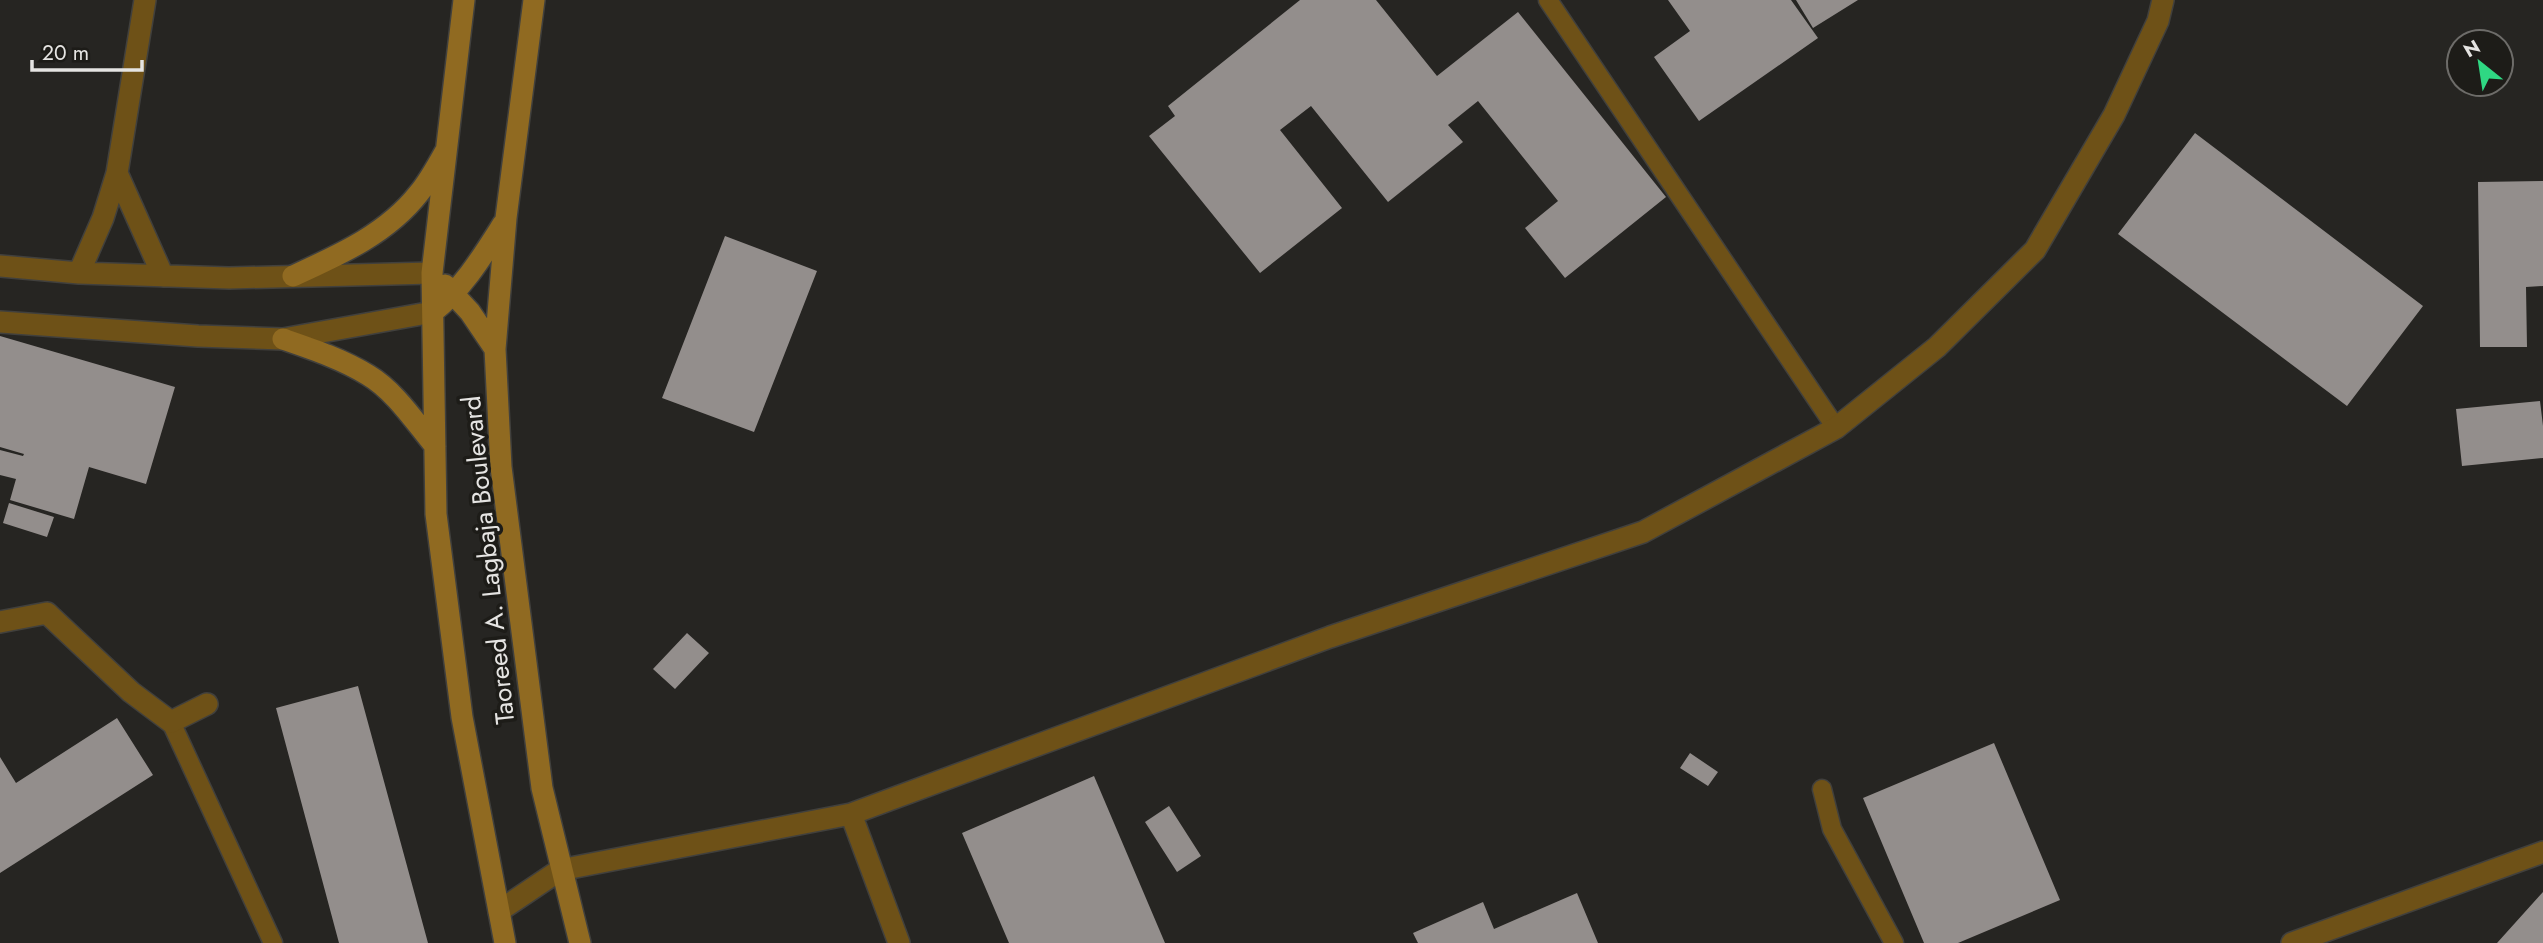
<svg xmlns="http://www.w3.org/2000/svg" width="2543" height="943" font-family="Jost,sans-serif">
  <style>
    .building { fill: #938e8c }
    .lines { fill: none; stroke-linecap: round; stroke-linejoin: round }
    .lane-casing { stroke: #41403d; stroke-width: 21 }
    .street-casing { stroke: #41403d; stroke-width: 24 }
    .secondary-casing { stroke: #41403d; stroke-width: 24 }
    .lane { stroke: #6e5117; stroke-width: 18 }
    .street { stroke: #6e5117; stroke-width: 21 }
    .secondary { stroke: #906a21; stroke-width: 21 }
    .labels { text-anchor: middle; stroke-width: 7; stroke-linejoin: round; paint-order: stroke }
    .street-label { font-size: 26px; fill: #e5e4e2; stroke: #1d1c18 }
  </style>
  <rect width="100%" height="100%" fill="#262522"/>
  <path class="building" d="M 1300,0 L 1376,0 L 1437,76 L 1518,12 L 1666,197 L 1565,278 L 1525,228 L 1558,201 L 1478,101 L 1448,125 L 1463,142 L 1388,202 L 1311,106 L 1280,130 L 1342,208 L 1260,273 L 1149,136 L 1175,116 L 1168,106 Z
    M 1668,0 L 1791,0 L 1818,38 L 1699,121 L 1654,57 L 1690,31 Z
    M 1796,0 L 1858,0 L 1813,28 Z
    M 2195,133 L 2423,306 L 2347,406 L 2118,234 Z
    M 2543,181 L 2543,286 L 2526,287 L 2527,347 L 2480,347 L 2478,182 Z
    M 725,236 L 817,271 L 754,432 L 662,398 Z
    M 0,336 L 175,387 L 146,484 L 89,467 L 74,519 L 10,500 L 16,479 L 0,475 L 0,450 L 23,456 L 24,454 L 0,447 Z
    M 2540,401 L 2543,426 L 2543,458 L 2462,466 L 2456,409 Z
    M 9,503 L 54,517 L 47,537 L 3,523 Z
    M 687,633 L 709,653 L 675,689 L 653,669 Z
    M 358,686 L 428,943 L 339,943 L 276,708 Z
    M 117,718 L 153,775 L 0,873 L 0,757 L 16,783 Z
    M 1994,743 L 2060,900 L 1958,943 L 1924,943 L 1863,798 Z
    M 1690,753 L 1718,772 L 1708,786 L 1680,768 Z
    M 1094,776 L 1165,943 L 1009,943 L 962,833 Z
    M 1169,806 L 1201,856 L 1177,872 L 1145,822 Z
    M 2543,892 L 2543,943 L 2497,943 Z
    M 1577,893 L 1598,943 L 1418,943 L 1413,933 L 1483,902 L 1494,929 Z"/>
  <g class="lines">
    <g class="lane-casing">
      <path id="lane" d="M 1548,0 L 1836,428
        M 171,722 L 273,943
        M 1822,789 L 1832,829 L 1894,943"/>
    </g>
    <g class="street-casing">
      <path id="street" d="M 117,173 L 163,276
        M 0,266 L 79,273 L 229,278 L 432,273
        M 79,273 L 103,218 L 117,173 L 145,0
        M 0,322 L 198,336 L 283,339 L 433,312
        M 0,622 L 47,613 L 131,692 L 171,722 L 207,704
        M 851,814 L 899,943
        M 499,911 L 560,870 L 851,814 L 1330,637 L 1643,532 L 1836,428 L 1937,347 L 2035,250 L 2114,115 L 2158,21 L 2163,0
        M 2292,943 L 2543,852"/>
    </g>
    <g class="secondary-casing">
      <path id="secondary" d="M 464,0 L 432,273 L 436,514 L 462,717 L 505,943
        M 534,0 L 506,218 L 495,349 L 501,467 L 542,788 L 580,943
        M 293,276 C 339,255 387,234 419,193 C 429,181 437,166 445,152
        M 445,285 L 470,312 L 495,349
        M 433,312 C 464,287 482,257 503,224
        M 283,339 C 312,349 342,359 368,375 C 395,391 415,422 435,446"/>
    </g>
    <use href="#lane" class="lane"/>
    <use href="#street" class="street"/>
    <use href="#secondary" class="secondary"/>
  </g>
  <g class="labels">
    <g class="street-label">
      <text transform="translate(488 560) rotate(-96)" y="9">Taoreed A. Lagbaja Boulevard</text>
    </g>
  </g>
  <g transform="translate(2480 63) rotate(330)"><circle r="33" fill="#1d1c18" stroke="#6d6c69" stroke-width="2"/>
  <path d="M0-5L12 26L0 18L-12 26Z" fill="#2fd883"/>
  <text y="-10" font-size="19" font-weight="bold" text-anchor="middle" fill="#e5e4e2">N</text>
  </g>
  <path d="M32 60v10h110v-10" fill="none" stroke="#e5e4e2" stroke-width="3.5"/>
  <text x="42" y="60" font-size="21" fill="#e5e4e2" stroke="#1d1c18" stroke-width="5" paint-order="stroke">20 m</text>
</svg>
